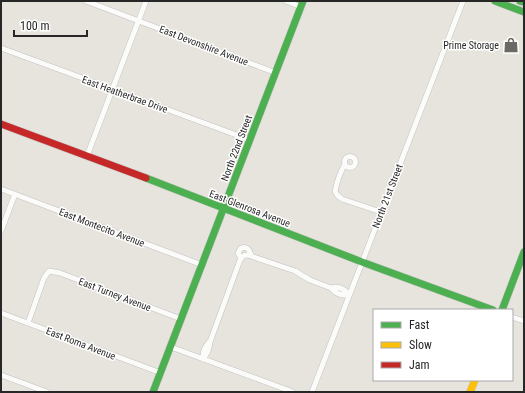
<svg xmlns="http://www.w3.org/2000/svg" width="525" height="393" font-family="'Roboto Condensed',sans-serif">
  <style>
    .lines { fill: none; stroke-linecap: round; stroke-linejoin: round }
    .street-casing { stroke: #c3c2c2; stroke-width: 6 }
    .fast-casing { stroke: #c3c2c2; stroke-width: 8 }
    .slow-casing { stroke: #c3c2c2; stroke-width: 8 }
    .jam-casing { stroke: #c3c2c2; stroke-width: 8 }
    .street { stroke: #fbfbfa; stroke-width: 5 }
    .fast { stroke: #4caf50; stroke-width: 7 }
    .slow { stroke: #ffc107; stroke-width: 7 }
    .jam { stroke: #c62828; stroke-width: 7 }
    .labels { text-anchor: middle; stroke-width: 3; stroke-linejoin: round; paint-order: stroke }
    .street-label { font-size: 10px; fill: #272727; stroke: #fff }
    .poi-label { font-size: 10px; fill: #272727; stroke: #fff; text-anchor: end }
  </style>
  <rect width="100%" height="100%" fill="#e6e4dc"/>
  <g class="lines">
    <g class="street-casing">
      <path id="street" d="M 86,1 L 276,73
        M 286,1 L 301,7
        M 1,48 L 250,140
        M 87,156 L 146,1
        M344.5 162a5.5 5.5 0 1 1 11 0a5.5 5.5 0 1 1-11 0Z
        M 345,164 C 340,172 337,182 335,191 L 337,195 L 342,199 L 381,212
        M 1,189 L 202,265
        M 1,231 L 15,194
        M 241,259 L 238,253 L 241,248 C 247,246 250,250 251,256
        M 331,288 C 339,286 345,289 349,295
        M 1,313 L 161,373
        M 512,317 L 524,321
        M 28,323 L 44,278 L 49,271 L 60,273 L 181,319
        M 171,347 L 293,392
        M 203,358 C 203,351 204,348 209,342
        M 203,359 C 208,353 209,349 210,342 L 240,260 C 243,255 245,254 251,256 L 295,271 L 310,280 L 331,288 L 335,292 L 339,294 L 343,295 L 349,295
        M 1,375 L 47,392
        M 312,392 L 463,1"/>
    </g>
    <g class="fast-casing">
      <path id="fast" d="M 495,1 L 524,12
        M 520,1 L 524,2
        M 146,178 L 362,262 L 493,310
        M 502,310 L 524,252
        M 153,392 L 303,1"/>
    </g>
    <g class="slow-casing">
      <path id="slow" d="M 470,392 L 475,380"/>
    </g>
    <g class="jam-casing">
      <path id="jam" d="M 1,124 L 146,178"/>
    </g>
    <use href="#street" class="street"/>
    <use href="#fast" class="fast"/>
    <use href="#slow" class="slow"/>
    <use href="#jam" class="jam"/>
  </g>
  <defs>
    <g id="shop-bare" transform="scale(1.2)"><path d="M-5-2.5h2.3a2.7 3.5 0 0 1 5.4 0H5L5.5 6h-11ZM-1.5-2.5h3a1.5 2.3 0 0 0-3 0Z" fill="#6a6966" stroke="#fff" stroke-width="2.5" paint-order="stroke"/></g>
  </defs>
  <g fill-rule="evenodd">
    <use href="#shop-bare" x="511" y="45"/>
  </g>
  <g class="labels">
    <g class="street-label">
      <text transform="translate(204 45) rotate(21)" y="4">East Devonshire Avenue</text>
      <text transform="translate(125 94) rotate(20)" y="4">East Heatherbrae Drive</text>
      <text transform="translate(236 148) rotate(-69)" y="4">North 22nd Street</text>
      <text transform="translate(387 196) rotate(-69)" y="4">North 21st Street</text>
      <text transform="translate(250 208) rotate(21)" y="4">East Glenrosa Avenue</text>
      <text transform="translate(102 227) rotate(21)" y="4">East Montecito Avenue</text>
      <text transform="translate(115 294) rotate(21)" y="4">East Turney Avenue</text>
      <text transform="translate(81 343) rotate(21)" y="4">East Roma Avenue</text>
    </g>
    <g class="poi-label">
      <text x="499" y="49">Prime Storage</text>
    </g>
  </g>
  <rect width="525" height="393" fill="none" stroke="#272727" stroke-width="4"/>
  <rect x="373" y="309" width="140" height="72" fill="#ffffff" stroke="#a9a9a9"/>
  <rect x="381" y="322" width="20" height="6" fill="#4caf50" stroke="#a9a9a9"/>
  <text x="409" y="329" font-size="12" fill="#272727">Fast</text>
  <rect x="381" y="342" width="20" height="6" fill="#ffc107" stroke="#a9a9a9"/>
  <text x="409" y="349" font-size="12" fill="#272727">Slow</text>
  <rect x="381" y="362" width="20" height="6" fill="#c62828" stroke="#a9a9a9"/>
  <text x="409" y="369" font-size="12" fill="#272727">Jam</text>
  <path d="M14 30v6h73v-6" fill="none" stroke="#272727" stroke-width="2"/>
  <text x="20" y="30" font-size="12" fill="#272727" stroke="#ffffff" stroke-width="3" paint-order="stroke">100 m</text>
</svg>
